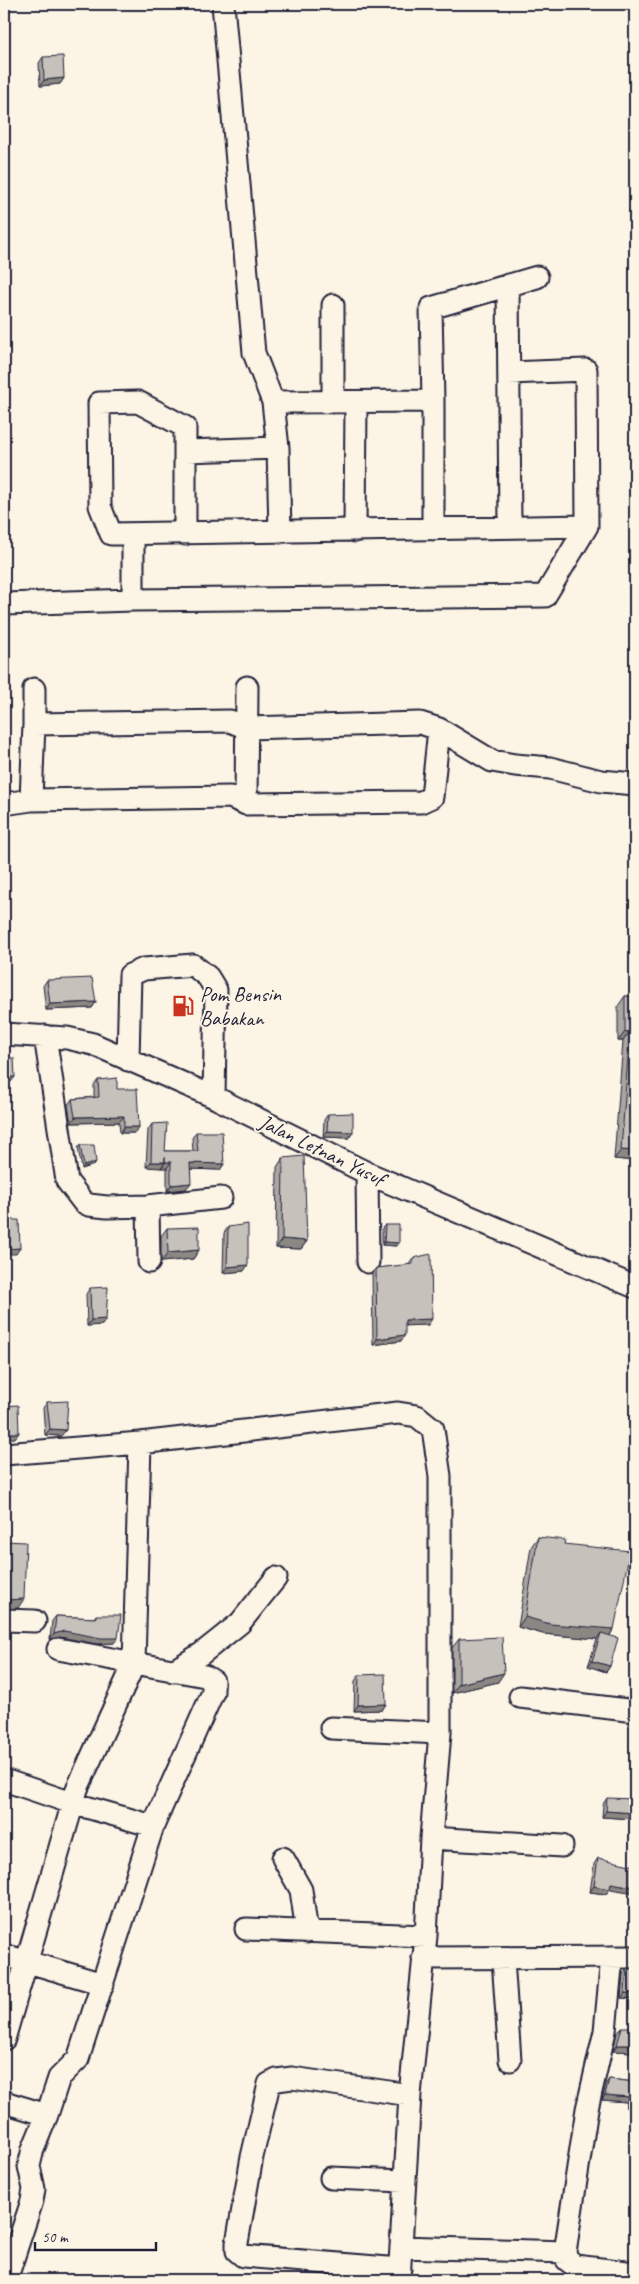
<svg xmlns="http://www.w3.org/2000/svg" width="639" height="2284" font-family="Caveat,sans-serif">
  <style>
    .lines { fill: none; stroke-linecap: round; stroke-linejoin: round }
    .minor-casing { stroke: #22223b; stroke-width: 25 }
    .minor { stroke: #fcf5e5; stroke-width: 21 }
    .wall { fill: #aaa6a1; stroke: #22223b }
    .shaded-wall { fill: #8b8783; stroke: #22223b }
    .building { fill: #c6c1bb; stroke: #22223b }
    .labels { text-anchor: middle; stroke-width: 4; stroke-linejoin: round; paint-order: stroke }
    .poi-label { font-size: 21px; fill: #22223b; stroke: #fcf5e5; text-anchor: start }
    .street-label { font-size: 21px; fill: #22223b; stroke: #fcf5e5 }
  </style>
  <rect width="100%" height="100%" fill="#fcf5e5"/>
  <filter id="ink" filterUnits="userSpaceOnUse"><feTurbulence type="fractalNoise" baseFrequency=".02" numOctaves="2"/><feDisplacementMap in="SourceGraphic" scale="10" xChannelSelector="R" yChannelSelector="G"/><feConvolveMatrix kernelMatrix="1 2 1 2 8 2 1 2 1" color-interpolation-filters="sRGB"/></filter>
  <g filter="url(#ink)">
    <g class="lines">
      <g class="minor-casing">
        <path id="minor" d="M 223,4 L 254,353 L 273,402 L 278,448 L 280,532
          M 508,285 L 510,527
          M 333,305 L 333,402
          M 273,402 L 433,401 L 431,308 L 537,277
          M 186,451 L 278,448
          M 433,529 L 433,401
          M 355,531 L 356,402
          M 133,534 L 133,600
          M 185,534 L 185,427 L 138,402 L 99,403 L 100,506 L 111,534 L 587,526
          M 4,604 L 133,600 L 545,596 L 587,526 L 586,370 L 509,373
          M 34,724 L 34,689
          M 31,800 L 34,724 L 230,721 L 247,728 L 420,723 L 439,729 L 492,761 L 515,765 L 550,768 L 601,781 L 635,784
          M 4,804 L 31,800 L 230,797 L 246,804 L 421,802 L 432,797 L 439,729
          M 246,804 L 247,687
          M 4,1034 L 67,1038 L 93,1044 L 214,1097 L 367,1173 L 635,1287
          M 45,1036 L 67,1181 L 83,1202 L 89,1205 L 107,1207 L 148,1206 L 221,1198
          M 128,1060 L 130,975 L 144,969 L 193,965 L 208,977 L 216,990 L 214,1097
          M 367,1173 L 368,1262
          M 148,1206 L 149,1262
          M 4,1454 L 140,1443 L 398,1413 L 417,1416 L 433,1429 L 440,1476 L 440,1733 L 431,1838 L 426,1936 L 410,2095 L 399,2280
          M 4,1620 L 35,1621
          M 58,1649 L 205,1676 L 213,1681 L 213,1692 L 153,1826
          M 173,1671 L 201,1654 L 240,1623 L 276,1578
          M 520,1697 L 635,1711
          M 331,1728 L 440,1733
          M 4,1780 L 72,1803 L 153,1826 L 78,2059 L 59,2078 L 47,2115 L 33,2149 L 29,2166 L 34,2189 L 32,2201 L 9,2271 L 4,2275
          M 431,1838 L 562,1846
          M 283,1858 L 301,1890 L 307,1932
          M 246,1929 L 426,1936
          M 4,1955 L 103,1984
          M 423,1958 L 635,1957
          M 503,1959 L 510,2060
          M 4,2039 L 77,1789 L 134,1664 L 140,1443
          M 4,2102 L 47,2115
          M 331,2178 L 404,2181
          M 401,2247 L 565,2252 L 587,2109 L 605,2031 L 612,1957
          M 565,2252 L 567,2260 L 575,2266 L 635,2273
          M 400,2269 L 243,2256 L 237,2251 L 237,2243 L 252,2157 L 269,2084 L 277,2080 L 292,2078 L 410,2095"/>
      </g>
      <use href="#minor" class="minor"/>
    </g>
    <path class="wall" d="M 43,57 L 64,78 L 60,84 L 40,86 L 39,63 Z
      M 635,135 L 635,152 L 634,152 L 633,138 Z
      M 47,980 L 96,1002 L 92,1008 L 46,1010 L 43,986 Z
      M 625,996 L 635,997 L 635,1161 L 614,1159 L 623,1041 L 618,1041 L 618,1006 Z
      M 98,1080 L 117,1089 L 139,1127 L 135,1133 L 120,1133 L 119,1122 L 71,1123 L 68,1105 L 72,1099 L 94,1097 L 94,1085 Z
      M 328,1114 L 353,1132 L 349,1138 L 323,1137 L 324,1120 Z
      M 152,1124 L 165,1151 L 193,1151 L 192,1138 L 196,1132 L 224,1164 L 220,1170 L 190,1169 L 186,1189 L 167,1191 L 167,1168 L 146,1167 L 148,1130 Z
      M 80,1145 L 94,1165 L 82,1169 L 78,1148 Z
      M 283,1158 L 307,1241 L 301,1249 L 276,1248 L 277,1167 Z
      M 385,1225 L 397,1246 L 382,1245 L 382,1228 Z
      M 228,1227 L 244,1271 L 223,1273 L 224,1233 Z
      M 167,1228 L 199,1250 L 193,1259 L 161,1262 L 161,1236 Z
      M 413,1258 L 428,1325 L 405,1325 L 401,1341 L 373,1345 L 372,1273 L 376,1268 L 409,1265 L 409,1263 Z
      M 90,1288 L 106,1319 L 102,1325 L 87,1326 L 86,1294 Z
      M 47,1402 L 61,1436 L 45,1435 L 43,1408 Z
      M 538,1537 L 564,1544 L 614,1629 L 610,1635 L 610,1666 L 606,1672 L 588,1666 L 597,1639 L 543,1634 L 518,1627 L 531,1547 Z
      M 96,1615 L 114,1643 L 97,1644 L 60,1637 L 50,1639 L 52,1621 L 56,1616 L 94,1618 Z
      M 459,1639 L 498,1682 L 452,1693 L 452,1648 Z
      M 635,1648 L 635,1670 L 633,1671 L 633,1651 Z
      M 359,1675 L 386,1704 L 382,1710 L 354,1711 L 355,1681 Z
      M 607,1798 L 633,1819 L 602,1817 L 603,1804 Z
      M 598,1858 L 610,1889 L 606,1894 L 590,1892 L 594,1864 Z
      M 627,1968 L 635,1999 L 621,1998 L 623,1974 Z
      M 622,2027 L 634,2052 L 613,2051 L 617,2033 Z
      M 609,2079 L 635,2082 L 635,2109 L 626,2108 L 627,2102 L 602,2100 L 606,2084 Z"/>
    <path class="shaded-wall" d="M 64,78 L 60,84 L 40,86 L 44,80 Z
      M 96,1002 L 92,1008 L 46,1010 L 50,1004 Z
      M 630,1031 L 623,1041 L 618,1041 L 625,1032 Z
      M 4,1077 L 15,1077 L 11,1082 L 4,1082 Z
      M 124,1116 L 119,1122 L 71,1123 L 75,1117 Z
      M 124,1127 L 139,1127 L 135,1133 L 120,1133 Z
      M 327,1131 L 353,1132 L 349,1138 L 323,1137 Z
      M 621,1150 L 635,1151 L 635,1161 L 614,1159 Z
      M 96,1162 L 94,1165 L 82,1169 L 84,1166 Z
      M 151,1162 L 165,1162 L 161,1168 L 146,1167 Z
      M 165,1162 L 171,1162 L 167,1168 L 161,1168 Z
      M 190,1163 L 224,1164 L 220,1170 L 186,1169 Z
      M 191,1183 L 186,1189 L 167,1191 L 171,1185 Z
      M 282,1239 L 307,1241 L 301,1249 L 276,1248 Z
      M 384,1242 L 399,1243 L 397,1246 L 382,1245 Z
      M 20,1248 L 16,1254 L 4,1254 L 4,1249 Z
      M 199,1250 L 193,1259 L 161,1262 L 168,1253 Z
      M 248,1265 L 244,1271 L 223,1273 L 227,1267 Z
      M 106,1319 L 102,1325 L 87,1326 L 91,1320 Z
      M 432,1319 L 428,1325 L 401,1326 L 405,1320 Z
      M 405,1335 L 401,1341 L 373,1345 L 377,1339 Z
      M 50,1429 L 66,1430 L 61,1436 L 45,1435 Z
      M 4,1433 L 19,1433 L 15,1438 L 4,1439 Z
      M 24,1599 L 18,1608 L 4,1609 L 4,1601 L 5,1600 Z
      M 525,1617 L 614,1629 L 607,1639 L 601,1633 L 597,1639 L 543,1634 L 518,1627 Z
      M 64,1631 L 118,1638 L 114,1643 L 97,1644 L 60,1637 L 50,1639 L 54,1634 Z
      M 592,1661 L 610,1666 L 606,1672 L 588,1666 Z
      M 504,1673 L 498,1682 L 452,1693 L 459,1684 Z
      M 386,1704 L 382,1710 L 354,1711 L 358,1705 Z
      M 606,1811 L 635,1813 L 635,1816 L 633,1819 L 602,1817 Z
      M 611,1883 L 635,1887 L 635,1893 L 610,1889 L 606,1894 L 590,1892 L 594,1886 Z
      M 625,1993 L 635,1993 L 635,1999 L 621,1998 Z
      M 617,2045 L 635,2045 L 635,2050 L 634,2052 L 613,2051 Z
      M 605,2095 L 630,2097 L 627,2102 L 602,2100 Z
      M 629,2104 L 635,2104 L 635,2109 L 626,2108 Z"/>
    <path class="building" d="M 63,56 L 64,78 L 44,80 L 43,57 Z
      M 92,978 L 96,1002 L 50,1004 L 47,980 Z
      M 625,996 L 635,997 L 635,1151 L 621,1150 L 630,1031 L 625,1032 Z
      M 4,1058 L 14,1058 L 15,1077 L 4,1077 Z
      M 117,1078 L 117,1089 L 137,1089 L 139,1127 L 124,1127 L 124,1116 L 75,1117 L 72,1099 L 99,1097 L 98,1080 Z
      M 353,1113 L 353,1132 L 327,1131 L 328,1114 Z
      M 167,1123 L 165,1151 L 198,1151 L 196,1132 L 222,1132 L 224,1164 L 190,1163 L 191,1183 L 171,1185 L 171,1162 L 165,1162 L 165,1157 L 165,1162 L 151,1162 L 152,1124 Z
      M 80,1145 L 94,1145 L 96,1162 L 84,1166 Z
      M 304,1156 L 307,1241 L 282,1239 L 283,1158 Z
      M 4,1220 L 19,1220 L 20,1248 L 4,1249 Z
      M 248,1224 L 248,1265 L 227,1267 L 228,1227 Z
      M 385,1225 L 399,1225 L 399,1243 L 384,1242 Z
      M 199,1227 L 199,1250 L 168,1253 L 167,1228 Z
      M 431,1254 L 432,1319 L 405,1320 L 405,1335 L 377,1339 L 376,1268 L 413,1264 L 413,1258 Z
      M 108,1287 L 106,1319 L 91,1320 L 90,1288 Z
      M 68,1401 L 66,1430 L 50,1429 L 47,1402 Z
      M 18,1405 L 19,1433 L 4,1433 L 4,1406 Z
      M 538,1537 L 565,1540 L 564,1544 L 630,1551 L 614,1629 L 550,1624 L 525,1617 Z
      M 4,1541 L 26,1542 L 24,1599 L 5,1600 L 4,1601 Z
      M 96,1615 L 121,1615 L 118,1638 L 101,1638 L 64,1631 L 54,1634 L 56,1616 L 96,1618 Z
      M 601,1633 L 618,1638 L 610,1666 L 592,1661 Z
      M 502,1637 L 504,1673 L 459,1684 L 459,1639 Z
      M 385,1674 L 386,1704 L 358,1705 L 359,1675 Z
      M 607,1798 L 635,1799 L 635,1813 L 606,1811 Z
      M 598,1858 L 635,1866 L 635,1887 L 611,1883 L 610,1889 L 594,1886 Z
      M 627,1968 L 635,1969 L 635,1993 L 625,1993 Z
      M 622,2027 L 635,2027 L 635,2045 L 617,2045 Z
      M 609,2079 L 635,2082 L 635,2104 L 629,2104 L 630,2097 L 605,2095 Z"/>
  </g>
  <defs>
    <g id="fuel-bare" transform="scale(1.725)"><path d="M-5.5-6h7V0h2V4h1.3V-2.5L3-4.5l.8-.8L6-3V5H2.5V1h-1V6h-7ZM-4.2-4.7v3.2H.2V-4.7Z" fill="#c8321e" stroke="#fcf5e5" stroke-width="2.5" paint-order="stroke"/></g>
  </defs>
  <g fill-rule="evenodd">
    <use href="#fuel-bare" x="183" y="1006"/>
  </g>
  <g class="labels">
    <g class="poi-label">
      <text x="200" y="1001">Pom Bensin<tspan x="200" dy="24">Babakan</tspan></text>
    </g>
    <g class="street-label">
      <text transform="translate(322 1150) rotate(26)" y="7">Jalan Letnan Yusuf</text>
    </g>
  </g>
  <rect width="639" height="2284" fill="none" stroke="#fcf5e5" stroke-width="20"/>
  <rect x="10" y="10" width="619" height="2264" fill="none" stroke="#22223b" stroke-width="2" filter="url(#ink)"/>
  <path d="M35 2242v8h121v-8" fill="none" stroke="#22223b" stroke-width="2.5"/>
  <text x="42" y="2242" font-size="15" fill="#22223b" stroke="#fcf5e5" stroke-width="4" paint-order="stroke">50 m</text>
</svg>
